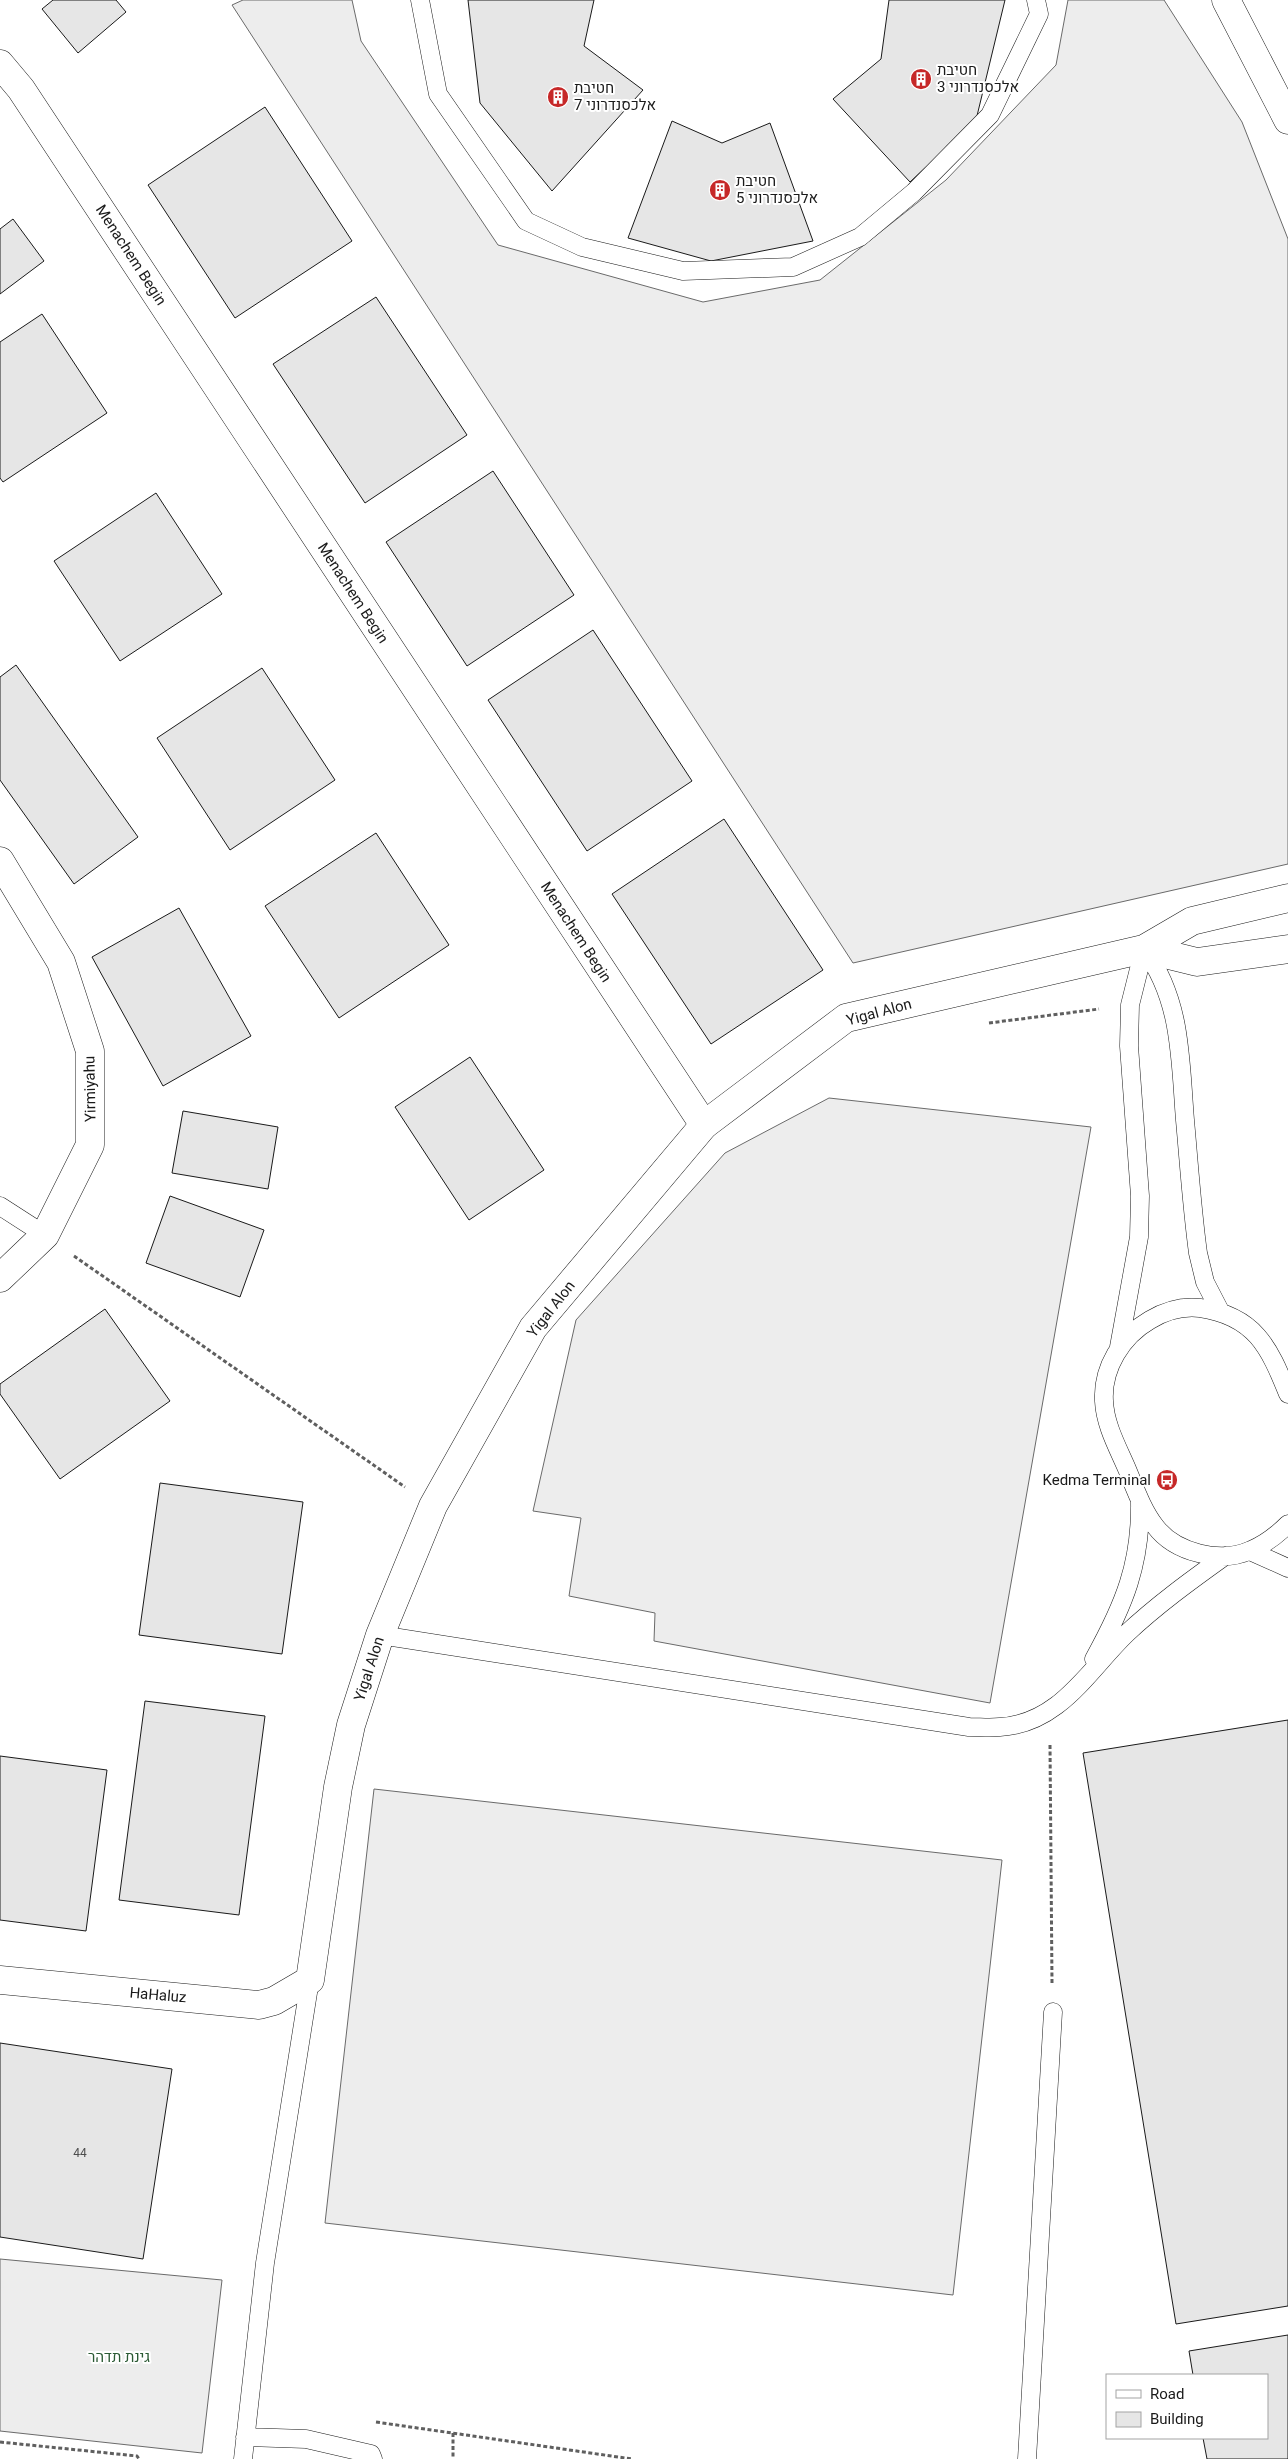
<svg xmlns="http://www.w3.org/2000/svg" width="1288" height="2459" font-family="Roboto,Heebo,sans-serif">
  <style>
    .built { fill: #ededed; stroke: #6a6a6a }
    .building { fill: #e6e6e6; stroke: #1a1a1a }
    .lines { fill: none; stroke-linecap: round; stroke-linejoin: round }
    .service-casing { stroke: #1a1a1a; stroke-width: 19 }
    .minor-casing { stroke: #1a1a1a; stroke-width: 29 }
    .tertiary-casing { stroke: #1a1a1a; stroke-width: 29 }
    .path { stroke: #5f5f5f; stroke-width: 3; stroke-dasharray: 4 2.5; stroke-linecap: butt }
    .service { stroke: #fff; stroke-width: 18 }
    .minor { stroke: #fff; stroke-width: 28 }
    .tertiary { stroke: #fff; stroke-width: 28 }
    .labels { text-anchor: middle; stroke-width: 4; stroke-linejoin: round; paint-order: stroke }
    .number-label { font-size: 12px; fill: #4d4d4d }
    .poi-label { font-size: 15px; fill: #1a1a1a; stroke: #fff; text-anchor: start }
    .street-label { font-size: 15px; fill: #1a1a1a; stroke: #fff }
    .park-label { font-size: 15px; fill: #2b5a34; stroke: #fff }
  </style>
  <rect width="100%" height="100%" fill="#fff"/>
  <path class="built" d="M 243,0 L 352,0 L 361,41 L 498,245 L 703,302 L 820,280 L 946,180 L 1056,65 L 1068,0 L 1164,0 L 1242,122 L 1288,239 L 1288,864 L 853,963 L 232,5 Z
    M 829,1098 L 1091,1127 L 990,1703 L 654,1641 L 655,1613 L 569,1596 L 581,1518 L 533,1511 L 576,1320 L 725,1153 Z
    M 374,1789 L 1002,1860 L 953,2295 L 325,2223 Z
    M 0,2259 L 222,2280 L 202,2453 L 0,2431 Z"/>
  <path class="building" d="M 53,0 L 116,0 L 126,12 L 78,53 L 42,9 Z
    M 468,0 L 594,0 L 584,46 L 643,90 L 552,191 L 480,103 Z
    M 889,0 L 1005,0 L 976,120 L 910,182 L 833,99 L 881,59 Z
    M 265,107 L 352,241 L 235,318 L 148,185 Z
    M 672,121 L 722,143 L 770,123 L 813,241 L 711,261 L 628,238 Z
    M 13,219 L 44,261 L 0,294 L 0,229 Z
    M 376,297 L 467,435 L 365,503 L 273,364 Z
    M 42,314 L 107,413 L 3,482 L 0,478 L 0,342 Z
    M 493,471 L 574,595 L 467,666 L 386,542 Z
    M 156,493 L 222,594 L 120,661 L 54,561 Z
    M 593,630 L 692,781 L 587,851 L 488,700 Z
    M 16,665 L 138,837 L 74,884 L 0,780 L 0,677 Z
    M 262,668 L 335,780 L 230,850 L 157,738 Z
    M 724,819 L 823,970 L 711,1044 L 612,894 Z
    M 376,833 L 449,945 L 339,1018 L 265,906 Z
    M 179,908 L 251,1036 L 163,1086 L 92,957 Z
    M 470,1057 L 544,1170 L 469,1220 L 395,1107 Z
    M 183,1111 L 278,1127 L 268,1189 L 172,1173 Z
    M 170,1196 L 264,1230 L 240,1297 L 146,1263 Z
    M 105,1309 L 170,1401 L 60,1479 L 0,1394 L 0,1384 Z
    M 160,1483 L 303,1502 L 282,1654 L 139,1635 Z
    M 145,1701 L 265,1716 L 239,1915 L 119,1900 Z
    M 1288,1720 L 1288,2306 L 1176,2324 L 1083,1753 Z
    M 0,1756 L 107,1770 L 86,1931 L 0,1920 Z
    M 0,2043 L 172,2069 L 143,2259 L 0,2237 Z
    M 1288,2335 L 1288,2459 L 1207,2459 L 1203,2438 L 1267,2438 L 1267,2375 L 1193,2375 L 1189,2351 Z"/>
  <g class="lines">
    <g class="service-casing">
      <path id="service" d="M 420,0 L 438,94 L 526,221 L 582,247 L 683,271 L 793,267 L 860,237 L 914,192 L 990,115 L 1039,14 L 1036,0
        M 1144,949 C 1182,1001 1180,1059 1185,1120 C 1189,1164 1192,1209 1198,1253 L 1205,1282 L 1220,1311
        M 0,1206 L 45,1235
        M 1119,1347 L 1139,1237 L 1140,1196 L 1129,1046 L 1130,1005 L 1144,949
        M 1288,1394 C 1269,1347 1255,1316 1200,1308 C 1182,1306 1165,1311 1150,1320 C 1122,1336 1102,1368 1104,1401 C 1105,1425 1118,1448 1127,1469 C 1135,1488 1142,1509 1155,1526 C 1175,1553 1221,1564 1251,1550 C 1266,1544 1277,1535 1288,1524
        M 1250,1551 L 1288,1568
        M 380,1635 L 969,1727 C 980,1727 990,1728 1000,1727 C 1059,1724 1088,1671 1126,1634 C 1157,1605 1190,1581 1225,1556
        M 1094,1659 C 1124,1605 1141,1564 1140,1502
        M 245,2437 L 306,2439 L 371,2454 L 373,2459
        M 243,2459 L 265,2263 L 310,1980
        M 1027,2459 L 1053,2012"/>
    </g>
    <g class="minor-casing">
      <path id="minor" d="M 0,64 L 21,89 L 704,1125
        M 0,861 L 61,962 L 90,1051 L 90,1145 L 45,1235 L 0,1278"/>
    </g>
    <g class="tertiary-casing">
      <path id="tertiary" d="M 1226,0 L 1288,120
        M 1144,949 L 1197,962 L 1288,949
        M 0,1980 L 259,2005 L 274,2001 L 310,1980 L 338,1787 L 351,1725 L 380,1635 L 433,1506 L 533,1328 L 704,1125 L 846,1018 L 1144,949 L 1192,921 L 1288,898"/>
    </g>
    <path class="path" d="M 989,1023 L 1099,1009
      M 74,1256 L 405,1487
      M 1050,1745 L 1052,1983
      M 376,2422 L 632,2459
      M 453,2433 L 453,2459
      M 0,2442 L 137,2456 L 139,2459"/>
    <use href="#service" class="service"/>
    <use href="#minor" class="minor"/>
    <use href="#tertiary" class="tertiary"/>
  </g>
  <defs>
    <g id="building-disc" transform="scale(1.125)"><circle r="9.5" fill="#c62828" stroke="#fff"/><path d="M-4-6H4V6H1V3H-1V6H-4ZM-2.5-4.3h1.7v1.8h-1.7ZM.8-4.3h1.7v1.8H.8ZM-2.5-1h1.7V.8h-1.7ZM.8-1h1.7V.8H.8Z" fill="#fff"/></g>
    <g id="bus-disc" transform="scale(1.125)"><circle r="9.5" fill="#c62828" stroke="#fff"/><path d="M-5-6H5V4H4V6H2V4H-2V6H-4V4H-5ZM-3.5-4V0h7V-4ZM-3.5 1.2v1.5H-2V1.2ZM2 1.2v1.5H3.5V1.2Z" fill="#fff"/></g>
  </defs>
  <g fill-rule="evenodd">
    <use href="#building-disc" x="921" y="79"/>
    <use href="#building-disc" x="558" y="97"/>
    <use href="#building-disc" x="720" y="190"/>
    <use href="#bus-disc" x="1167" y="1480"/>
  </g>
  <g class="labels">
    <g class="number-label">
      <text x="80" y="2157">44</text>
    </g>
    <g class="poi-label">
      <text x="937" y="75">חטיבת<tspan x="937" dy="17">אלכסנדרוני 3</tspan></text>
      <text x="574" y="93">חטיבת<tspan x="574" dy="17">אלכסנדרוני 7</tspan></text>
      <text x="736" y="186">חטיבת<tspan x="736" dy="17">אלכסנדרוני 5</tspan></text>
      <text x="1151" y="1485" text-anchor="end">Kedma Terminal</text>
    </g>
    <g class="street-label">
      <text transform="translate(131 255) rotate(57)" y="5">Menachem Begin</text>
      <text transform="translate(353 593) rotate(57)" y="5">Menachem Begin</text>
      <text transform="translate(576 932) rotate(57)" y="5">Menachem Begin</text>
      <text transform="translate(879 1012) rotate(-15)" y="5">Yigal Alon</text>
      <text transform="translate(90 1089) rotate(-91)" y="5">Yirmiyahu</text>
      <text transform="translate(551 1309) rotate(-52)" y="5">Yigal Alon</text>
      <text transform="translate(369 1669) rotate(-72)" y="5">Yigal Alon</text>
      <text transform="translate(158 1995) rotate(5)" y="5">HaHaluz</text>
    </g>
    <g class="park-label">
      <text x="119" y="2362">גינת תדהר</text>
    </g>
  </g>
  <rect x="1106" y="2374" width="162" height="65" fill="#ffffff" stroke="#a3a3a3"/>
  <rect x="1116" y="2390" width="25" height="8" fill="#ffffff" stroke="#a3a3a3"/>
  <text x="1150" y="2399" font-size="15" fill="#1a1a1a">Road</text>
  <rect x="1116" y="2412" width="25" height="15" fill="#e6e6e6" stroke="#a3a3a3"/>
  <text x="1150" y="2424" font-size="15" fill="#1a1a1a">Building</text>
</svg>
